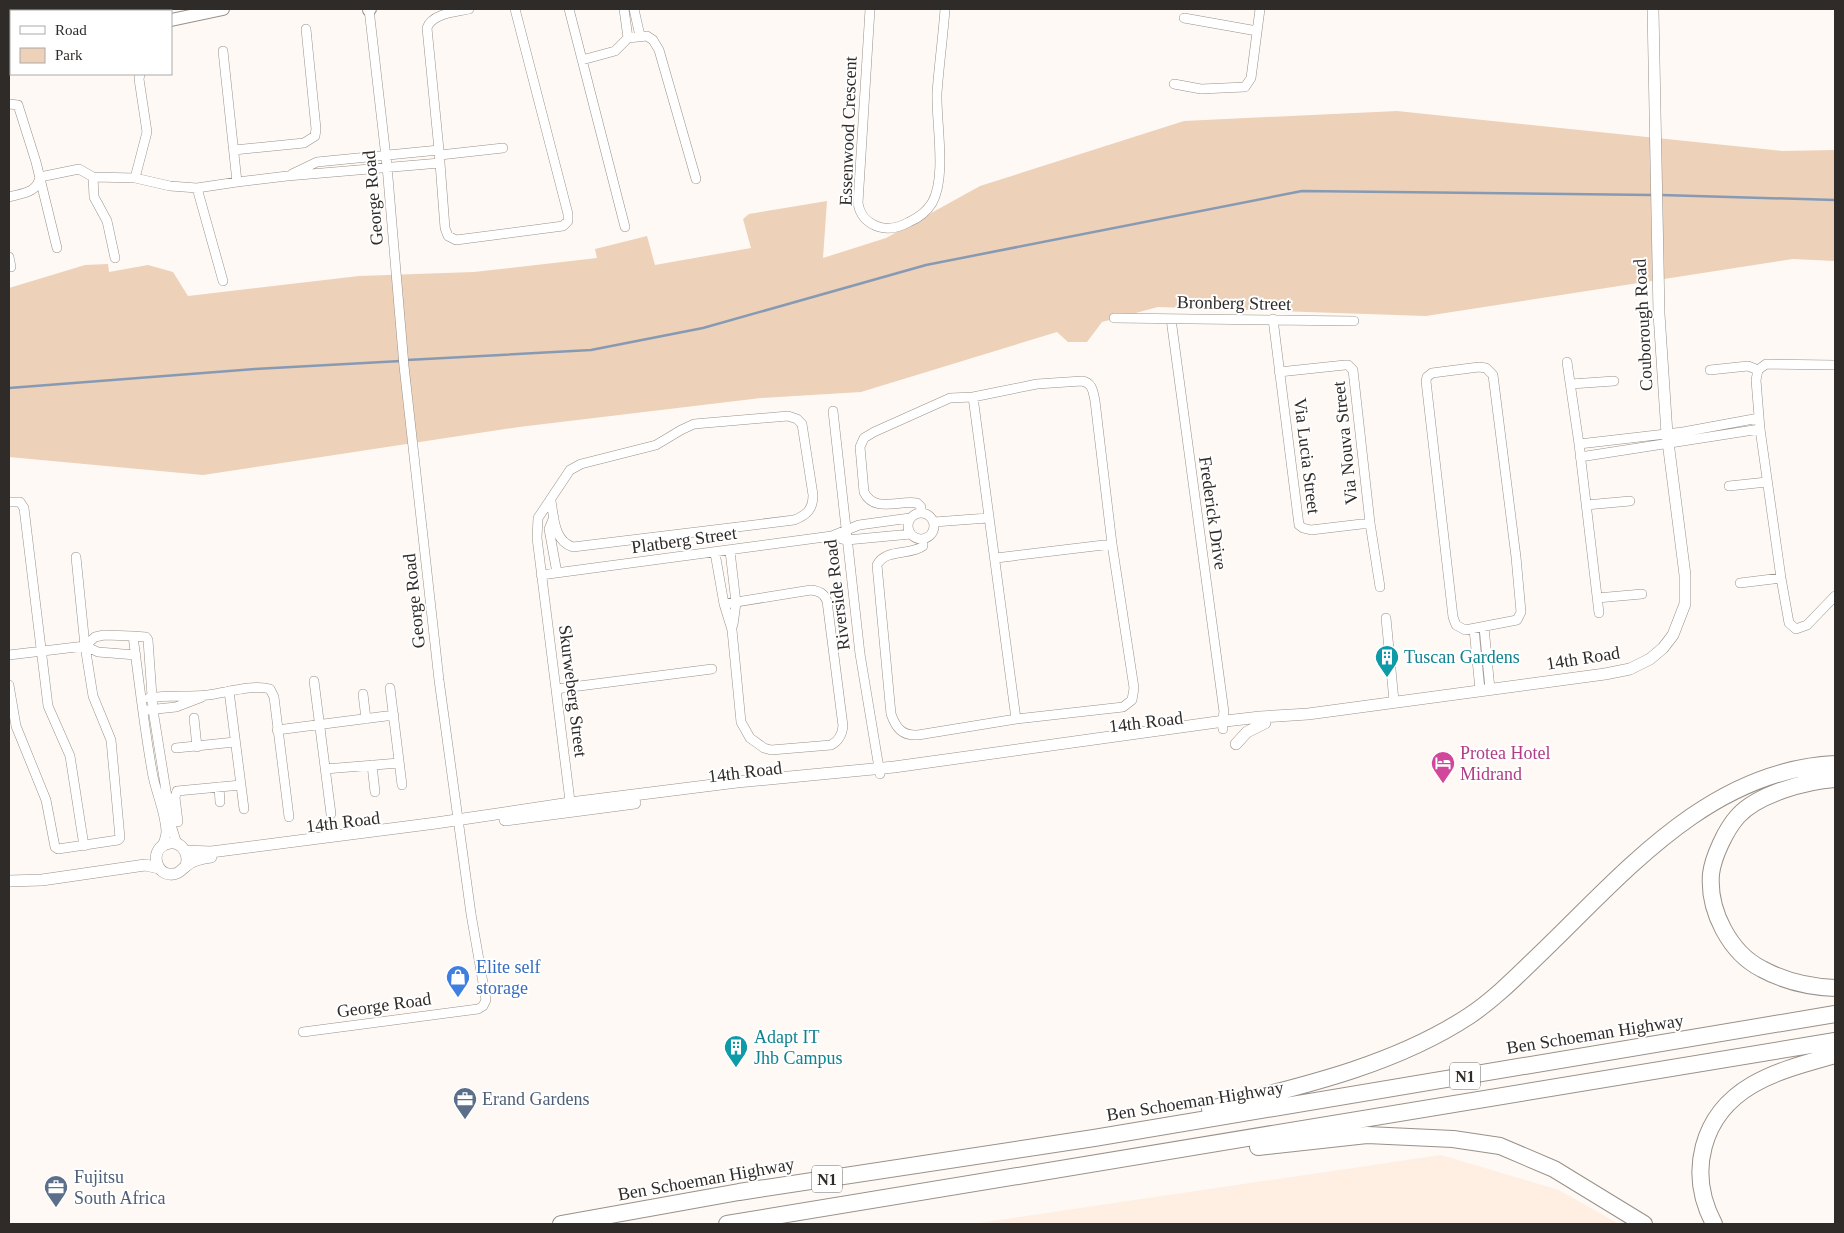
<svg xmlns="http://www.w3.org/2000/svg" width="1844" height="1233" font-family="'Times New Roman',serif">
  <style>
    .built { fill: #feefe2 }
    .green { fill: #edd1b9 }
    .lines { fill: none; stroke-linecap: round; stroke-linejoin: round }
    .stream { stroke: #879ab4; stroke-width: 2.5 }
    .minor-casing { stroke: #99918a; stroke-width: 10 }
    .tertiary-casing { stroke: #99918a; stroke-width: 12 }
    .secondary-casing { stroke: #99918a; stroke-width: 14 }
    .motorway-casing { stroke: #99918a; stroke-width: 18 }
    .minor { stroke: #fff; stroke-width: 9 }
    .tertiary { stroke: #fff; stroke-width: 11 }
    .secondary { stroke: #fff; stroke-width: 12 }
    .motorway { stroke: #fff; stroke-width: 16 }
    .labels { text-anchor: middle; stroke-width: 4; stroke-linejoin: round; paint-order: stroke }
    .shield { fill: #fff; stroke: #6d6b69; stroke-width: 1 }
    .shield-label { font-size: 16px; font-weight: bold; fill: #2f2b29 }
    .street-label { font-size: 18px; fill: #2f2b29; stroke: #fff }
    .culture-label { font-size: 18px; fill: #0d838f; stroke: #fff; text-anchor: start }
    .hotel-label { font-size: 18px; fill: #b23c85; stroke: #fff; text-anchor: start }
    .shop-label { font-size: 18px; fill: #366cbe; stroke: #fff; text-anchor: start }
    .service-label { font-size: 18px; fill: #4e5e75; stroke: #fff; text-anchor: start }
  </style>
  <rect width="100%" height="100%" fill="#fef9f4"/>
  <path class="built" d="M 1441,1155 L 1559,1190 L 1619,1224 L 972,1224 Z"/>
  <path class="green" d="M 1397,111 L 1782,151 L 1835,150 L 1835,261 L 1793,259 L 1426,316 L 1158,307 L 1102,322 L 1087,342 L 1068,342 L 1057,332 L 861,392 L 761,398 L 519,427 L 203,475 L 9,457 L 9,288 L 85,265 L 108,264 L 109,272 L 148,265 L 173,272 L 188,296 L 359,276 L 474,272 L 597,258 L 595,249 L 647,236 L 655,265 L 751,248 L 743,219 L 749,214 L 827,201 L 823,258 L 886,238 L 980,186 L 1184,121 Z"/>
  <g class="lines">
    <path class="stream" d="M 1661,195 L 1835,200
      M 407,360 L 591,350 L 703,328 L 926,265 L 1302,191 L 1653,195
      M 9,388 L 255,369 L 401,361"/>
    <g class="minor-casing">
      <path id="minor" d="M 469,9 C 456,12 432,13 427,28 L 439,150 L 445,228 L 448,236 L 456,240 L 563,226 L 568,221 L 568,214 L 515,9
        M 569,9 L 625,227
        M 624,9 L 628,38
        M 634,9 L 640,36
        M 870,9 L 858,203 C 860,216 867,223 879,227 C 889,230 900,227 909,222 C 918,218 927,211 932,203 C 947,177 936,123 937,93 C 939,65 943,37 945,9
        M 1184,18 L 1257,31
        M 223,51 L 237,182
        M 582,60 L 615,51 L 628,38 L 647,36 L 653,40 L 659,50 L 696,179
        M 1174,84 L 1201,89 L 1245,87 L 1251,78 L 1260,9
        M 9,104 L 18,105 L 36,162 L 57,248
        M 234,150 L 304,143 L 315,136 L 316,129 L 306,29
        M 440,155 L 503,148
        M 292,174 L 317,162 L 439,150
        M 93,177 L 94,197 L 107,221 L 115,258
        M 135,178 L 147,132 L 139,79 L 140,74
        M 197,188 L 223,281
        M 9,197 C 23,193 37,193 40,177 L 79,169 L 93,177 L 135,178 L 170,186 L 197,188 L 237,182 L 287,176 L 440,163
        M 9,257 L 11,267
        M 1114,318 L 1354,321
        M 1171,319 L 1224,712 L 1222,722 L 1223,729
        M 1273,319 L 1299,525 L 1303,528 L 1311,530 L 1370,523
        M 1567,362 L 1579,444 L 1599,613
        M 1835,365 L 1766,364 L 1758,370 L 1756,380 L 1760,429 L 1781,578 L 1789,623 L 1796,629 L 1807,625 L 1835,596
        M 1479,367 L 1486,368 L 1493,375 L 1516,557 L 1521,612 L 1517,620 L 1465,630 L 1456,625 L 1453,617 L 1426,381 L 1427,377 L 1432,373 Z
        M 1710,370 L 1748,366 L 1758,370
        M 1279,372 L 1345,365 L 1348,365 L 1353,370 L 1370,523 L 1380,587
        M 1571,384 L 1614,381
        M 973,397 L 1016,719
        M 833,411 L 860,654 L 880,774
        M 1579,444 L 1683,432 L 1759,418
        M 1580,457 L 1760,429
        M 1729,486 L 1767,482
        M 551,501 C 554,518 554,541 573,547 L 794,520 C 807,515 813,509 813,495 L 802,424 L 797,419 L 788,416 L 694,424 L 681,430 L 656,445 L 581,464 L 570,470 L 538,518 L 537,538 L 571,809
        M 9,502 L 20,502 L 24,508 L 48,706 L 70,756 L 84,846
        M 1586,505 L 1630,501
        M 921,512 L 921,507 L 917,503 C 898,500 874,513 864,492 L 860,447 L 864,438 L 874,432 L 950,398 L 973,397 L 1037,384 L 1082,381 C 1093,383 1093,392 1095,401 L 1112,544 L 1134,688 L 1132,700 L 1123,707 L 1016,719 L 918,735 C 902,736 896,728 891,714 L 877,565 C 886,548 910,556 923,546 L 923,539
        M908 526a13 13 0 1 1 26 0a13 13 0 1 1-26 0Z
        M 554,517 L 549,529 L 557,573
        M 934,522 L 988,518
        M 842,539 L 847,540 L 911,534
        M 730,551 L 736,603 L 733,625
        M 715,553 L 724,604 L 732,630 L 741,722 L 750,738 L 764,748 L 771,750 L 831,745 C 839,741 842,735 843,726 L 827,601 C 824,593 819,591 811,590 L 724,604
        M 996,558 L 1112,544
        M 541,575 L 832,536 L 859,525 L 910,518
        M 1740,583 L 1781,578
        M 1597,598 L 1642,594
        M 1386,618 L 1394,701
        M 1484,627 L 1490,689
        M 1474,629 L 1480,690
        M 133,636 L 104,635 L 95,637 L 85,646 L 98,652 L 136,655
        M 9,655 L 85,646
        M 314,681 L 331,814
        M 9,685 L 16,726 L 46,800 L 55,847 L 58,849 L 118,840 L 120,838 L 111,740 L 93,696 L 85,646 L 76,557
        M 390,688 L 402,785
        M 556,689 L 712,669
        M 229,691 L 244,809
        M 363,694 L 366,719
        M 149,698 C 168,695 188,697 208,695 C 225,693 253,684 270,689 L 274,697 L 289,817
        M 147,710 L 176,707 L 202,697
        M 194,718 L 197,747
        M 277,730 L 394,715
        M 176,748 L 235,742
        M 372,765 L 375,792
        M 325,769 L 399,763
        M 219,787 L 220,802
        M 178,822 L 175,797 L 177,791 L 241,785
        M 162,846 C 164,841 166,837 166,831 C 165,810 155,791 152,771 C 144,726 139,681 133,636 L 146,637 L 148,640 L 153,710 L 172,828 L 177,844
        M 303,1032 L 478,1009 L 483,1006 L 486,1000 L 471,914 L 439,680 L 404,366 L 387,166 L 369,9"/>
    </g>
    <g class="tertiary-casing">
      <path id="tertiary" d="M 1236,744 L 1247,732 L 1265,723
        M 505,820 L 635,803
        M 185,851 L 211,852 L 436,823 L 570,803 L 737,782 L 894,767 L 1217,722 L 1260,717 L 1308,714 L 1605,674 L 1630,669 L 1650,659 L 1663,648 L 1673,635 L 1685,604 L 1685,575 L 1667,434 L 1659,314 L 1653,9
        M 186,866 C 190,852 179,837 164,845 C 150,852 156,876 173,874 C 179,874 181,870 186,866 C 192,860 203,858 211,857
        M 9,881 L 42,880 L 145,865 L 159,868"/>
    </g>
    <g class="secondary-casing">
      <path id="secondary" d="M 369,10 L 370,9
        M 171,20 L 223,9
        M 9,58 L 11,58"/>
    </g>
    <g class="motorway-casing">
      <path id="motorway" d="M 1835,779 C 1806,781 1758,794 1738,816 C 1726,829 1713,857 1711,874 C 1708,911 1730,953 1762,969 C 1784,981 1811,987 1835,988
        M 1210,1109 C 1298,1087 1393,1066 1469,1016 C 1496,998 1519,974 1543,951 C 1626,871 1710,770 1835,764
        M 1258,1147 L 1367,1135 L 1453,1139 L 1500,1146 L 1554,1169 L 1644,1224
        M 561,1224 L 739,1192 L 1094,1138 L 1835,1014
        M 727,1224 L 1835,1041
        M 1714,1224 C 1687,1173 1701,1115 1752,1085 C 1778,1070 1807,1063 1835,1055"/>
    </g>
    <use href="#minor" class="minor"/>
    <use href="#tertiary" class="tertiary"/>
    <use href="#secondary" class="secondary"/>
    <use href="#motorway" class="motorway"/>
  </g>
  <defs>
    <g id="building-pin" transform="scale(1.25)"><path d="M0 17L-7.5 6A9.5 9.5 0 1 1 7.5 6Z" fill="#0f9aa8" stroke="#fff"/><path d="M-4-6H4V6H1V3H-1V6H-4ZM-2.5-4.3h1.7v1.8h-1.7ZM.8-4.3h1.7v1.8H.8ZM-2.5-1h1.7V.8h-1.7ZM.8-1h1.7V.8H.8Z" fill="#fff"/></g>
    <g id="hotel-pin" transform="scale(1.25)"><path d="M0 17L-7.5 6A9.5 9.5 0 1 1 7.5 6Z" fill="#d1479c" stroke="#fff"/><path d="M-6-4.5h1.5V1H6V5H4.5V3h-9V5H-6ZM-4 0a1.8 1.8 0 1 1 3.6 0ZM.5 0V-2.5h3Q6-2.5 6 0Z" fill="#fff"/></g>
    <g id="shop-pin" transform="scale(1.25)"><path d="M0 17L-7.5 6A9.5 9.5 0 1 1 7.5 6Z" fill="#3f7fe0" stroke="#fff"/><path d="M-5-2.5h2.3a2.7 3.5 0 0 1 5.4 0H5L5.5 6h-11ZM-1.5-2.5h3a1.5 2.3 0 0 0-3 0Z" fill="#fff"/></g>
    <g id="office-pin" transform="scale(1.25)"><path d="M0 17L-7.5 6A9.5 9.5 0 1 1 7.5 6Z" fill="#5c6f8a" stroke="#fff"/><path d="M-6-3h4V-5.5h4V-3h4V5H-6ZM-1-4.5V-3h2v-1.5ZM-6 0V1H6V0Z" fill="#fff"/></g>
  </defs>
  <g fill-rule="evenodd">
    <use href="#building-pin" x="1387" y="657"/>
    <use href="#hotel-pin" x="1443" y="763"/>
    <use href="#shop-pin" x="458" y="977"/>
    <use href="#building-pin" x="736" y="1047"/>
    <use href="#office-pin" x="465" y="1099"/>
    <use href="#office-pin" x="56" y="1187"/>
  </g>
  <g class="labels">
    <g class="shield">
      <rect x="1450" y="1062.5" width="30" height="27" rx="4"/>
      <rect x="812" y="1165.5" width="30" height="27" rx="4"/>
    </g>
    <g class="shield-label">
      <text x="1465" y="1082">N1</text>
      <text x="827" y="1185">N1</text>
    </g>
    <g class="street-label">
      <text transform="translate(848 131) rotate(-88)" y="6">Essenwood Crescent</text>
      <text transform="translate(373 198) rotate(-95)" y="6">George Road</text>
      <text transform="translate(1234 303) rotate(1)" y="6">Bronberg Street</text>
      <text transform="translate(1643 325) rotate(-93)" y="6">Couborough Road</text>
      <text transform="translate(1345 443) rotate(-96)" y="6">Via Nouva Street</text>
      <text transform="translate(1307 456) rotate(83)" y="6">Via Lucia Street</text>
      <text transform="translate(1213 513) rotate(82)" y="6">Frederick Drive</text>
      <text transform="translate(684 540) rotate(-8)" y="6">Platberg Street</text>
      <text transform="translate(837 595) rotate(-97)" y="6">Riverside Road</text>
      <text transform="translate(414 601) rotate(-96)" y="6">George Road</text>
      <text transform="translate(1583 658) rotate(-9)" y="6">14th Road</text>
      <text transform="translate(573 691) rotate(83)" y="6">Skurweberg Street</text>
      <text transform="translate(1146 722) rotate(-7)" y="6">14th Road</text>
      <text transform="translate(745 772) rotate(-7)" y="6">14th Road</text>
      <text transform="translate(343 822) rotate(-7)" y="6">14th Road</text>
      <text transform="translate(384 1005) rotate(-8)" y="6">George Road</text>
      <text transform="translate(1595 1034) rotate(-9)" y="6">Ben Schoeman Highway</text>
      <text transform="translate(1195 1101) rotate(-9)" y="6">Ben Schoeman Highway</text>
      <text transform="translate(706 1179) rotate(-10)" y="6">Ben Schoeman Highway</text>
    </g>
    <g class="culture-label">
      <text x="1404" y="663">Tuscan Gardens</text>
      <text x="754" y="1043">Adapt IT<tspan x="754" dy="21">Jhb Campus</tspan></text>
    </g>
    <g class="hotel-label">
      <text x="1460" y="759">Protea Hotel<tspan x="1460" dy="21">Midrand</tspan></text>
    </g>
    <g class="shop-label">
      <text x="476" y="973">Elite self<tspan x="476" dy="21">storage</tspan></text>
    </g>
    <g class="service-label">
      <text x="482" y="1105">Erand Gardens</text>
      <text x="74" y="1183">Fujitsu<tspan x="74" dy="21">South Africa</tspan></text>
    </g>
  </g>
  <rect width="1844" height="1233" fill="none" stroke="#2f2b29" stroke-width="20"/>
  <rect x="10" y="10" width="162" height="65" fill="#ffffff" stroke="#acaaa9"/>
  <rect x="20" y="26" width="25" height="8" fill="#ffffff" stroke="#acaaa9"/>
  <text x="55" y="35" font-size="15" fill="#2f2b29">Road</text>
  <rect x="20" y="48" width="25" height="15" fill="#edd1b9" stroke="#acaaa9"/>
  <text x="55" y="60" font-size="15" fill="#2f2b29">Park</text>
</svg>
